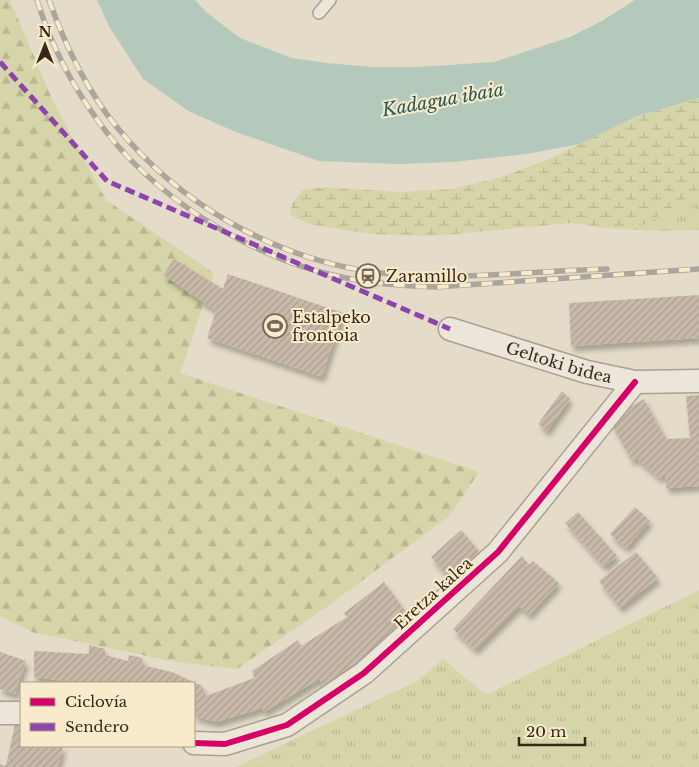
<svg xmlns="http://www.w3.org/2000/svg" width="699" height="767" font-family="'Libre Baskerville',serif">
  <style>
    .grass { fill: url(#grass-tufts) }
    .forest { fill: url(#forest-firs) }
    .wetland { fill: url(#wetland-marsh) }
    .water { fill: #b4c9bc }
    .building { fill: url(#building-hatch); filter: url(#shadow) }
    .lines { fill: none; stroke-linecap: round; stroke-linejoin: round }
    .service-casing { stroke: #a9a092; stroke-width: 14 }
    .minor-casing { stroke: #a9a092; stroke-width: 25 }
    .service { stroke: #ece6da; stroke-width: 11 }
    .minor { stroke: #ece6da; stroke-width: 22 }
    .rail-casing { stroke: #aba69b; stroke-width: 5.5 }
    .rail { stroke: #f8ebcb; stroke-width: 4; stroke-dasharray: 11; stroke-linecap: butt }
    .quiet { stroke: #8e44ad; stroke-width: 5; stroke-dasharray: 10 5; stroke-linecap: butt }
    .cycleway-casing { stroke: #f8ebcb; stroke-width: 9 }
    .cycleway { stroke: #d6006c; stroke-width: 6 }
    .labels { text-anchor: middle; stroke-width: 4; stroke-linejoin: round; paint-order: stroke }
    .poi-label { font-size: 16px; fill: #37281a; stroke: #f8ebcb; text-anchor: start }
    .street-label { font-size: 16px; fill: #37281a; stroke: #f8ebcb }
    .water-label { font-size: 18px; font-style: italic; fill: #285855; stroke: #f8ebcb }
  </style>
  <defs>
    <pattern id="grass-tufts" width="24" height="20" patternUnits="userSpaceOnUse" patternTransform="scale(1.25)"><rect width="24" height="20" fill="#d5d5a9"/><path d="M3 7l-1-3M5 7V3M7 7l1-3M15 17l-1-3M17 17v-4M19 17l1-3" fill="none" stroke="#b7b791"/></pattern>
    <pattern id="forest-firs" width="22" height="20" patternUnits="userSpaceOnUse" patternTransform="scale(1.25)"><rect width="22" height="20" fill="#d5d5a9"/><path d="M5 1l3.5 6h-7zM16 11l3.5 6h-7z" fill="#b7b791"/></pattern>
    <pattern id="wetland-marsh" width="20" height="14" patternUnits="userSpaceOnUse" patternTransform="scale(1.25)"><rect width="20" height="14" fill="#d5d5a9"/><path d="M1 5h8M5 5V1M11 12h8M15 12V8" fill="none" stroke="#b7b791"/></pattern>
    <pattern id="building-hatch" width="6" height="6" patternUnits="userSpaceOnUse" patternTransform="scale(1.25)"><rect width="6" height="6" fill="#c8b9a8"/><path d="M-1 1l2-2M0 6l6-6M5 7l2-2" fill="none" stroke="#ac9f90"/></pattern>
    <filter id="shadow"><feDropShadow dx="3" dy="5.5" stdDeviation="2.5" flood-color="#0004"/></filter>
  </defs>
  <rect width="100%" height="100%" fill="#e4dcc8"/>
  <path class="grass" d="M 699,189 L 699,230 L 662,231 L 614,229 L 647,224 Z
    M 699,590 L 699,767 L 236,767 L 417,681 L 443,659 L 486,695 Z"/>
  <path class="forest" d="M 0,0 L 10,0 L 53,101 L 106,200 L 214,273 L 180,373 L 479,472 L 450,515 L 328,606 L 237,669 L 176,662 L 32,632 L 0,616 Z"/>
  <path class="wetland" d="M 699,98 L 699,189 L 647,224 L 614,229 L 571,223 L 435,236 L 370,234 L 309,224 L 290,215 L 292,204 L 302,190 L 324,187 L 400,192 L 452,189 L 498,178 L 547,160 L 637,116 Z"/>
  <path class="water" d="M 97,0 L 195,0 L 206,12 L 240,38 L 292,58 L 326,63 L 372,67 L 418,67 L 494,62 L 570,37 L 600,22 L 635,0 L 699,0 L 699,98 L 637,116 L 580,144 L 526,154 L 453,162 L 397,164 L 319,161 L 236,132 L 190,112 L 143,79 L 110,28 Z"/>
  <path class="building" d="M 174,259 L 223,289 L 228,274 L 343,313 L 322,377 L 207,338 L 216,311 L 163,275 Z
    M 699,295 L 699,338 L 571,346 L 569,303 Z
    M 562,391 L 570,399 L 547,431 L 538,424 Z
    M 699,395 L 699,486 L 666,488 L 665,474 L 659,478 L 636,458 L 632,461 L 609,419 L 644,399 L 666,439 L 690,438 L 686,396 Z
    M 635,507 L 650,521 L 626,548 L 610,534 Z
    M 578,512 L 617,556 L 604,567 L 565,523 Z
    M 461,530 L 483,556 L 454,583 L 431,557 Z
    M 636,552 L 658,578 L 620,608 L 599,581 Z
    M 522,556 L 529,565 L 533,561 L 559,583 L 529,615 L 519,606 L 475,650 L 453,629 Z
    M 384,582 L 414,623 L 323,685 L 319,679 L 264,712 L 263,708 L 216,722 L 194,716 L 194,683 L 80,683 L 34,677 L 34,651 L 89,654 L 89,645 L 105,649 L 105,655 L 128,661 L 129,655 L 143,658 L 141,665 L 172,672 L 202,686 L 206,696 L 254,678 L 252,671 L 298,640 L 301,646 L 347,617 L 344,613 Z
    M 0,652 L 26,661 L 15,694 L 0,689 Z
    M 15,724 L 21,725 L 21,746 L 63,746 L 58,767 L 0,767 L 0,764 L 6,766 Z"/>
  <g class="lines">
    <g class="service-casing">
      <path id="service" d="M 319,13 L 330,0"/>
    </g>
    <g class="minor-casing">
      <g id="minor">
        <path id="s1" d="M 450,329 L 587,372 L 635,382 L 699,381"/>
        <path d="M 0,713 L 21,713"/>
        <path d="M 194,743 L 225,744 L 287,725 L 364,673 L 498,552 L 635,382"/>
      </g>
    </g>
    <use href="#service" class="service"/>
    <use href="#minor" class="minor"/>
    <g class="rail-casing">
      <path id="rail" d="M 37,0 C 50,42 70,82 96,118 C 150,196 253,260 346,278 C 376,284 406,286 436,287 L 699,269
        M 49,0 C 65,45 86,89 116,126 C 179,204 274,258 373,272 C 447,282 531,271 607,269"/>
    </g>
    <use href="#rail" class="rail"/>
    <path class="quiet" d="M 0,62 L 107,181 L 450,329"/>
    <g class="cycleway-casing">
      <path id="cycleway" d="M 194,743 L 225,744 L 287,725 L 364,673 L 498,552 L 635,382"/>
    </g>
    <use href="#cycleway" class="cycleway"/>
  </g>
  <defs>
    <g id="station-ring" transform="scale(1.25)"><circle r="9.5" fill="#f8ebcb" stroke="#746757" stroke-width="1.5"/><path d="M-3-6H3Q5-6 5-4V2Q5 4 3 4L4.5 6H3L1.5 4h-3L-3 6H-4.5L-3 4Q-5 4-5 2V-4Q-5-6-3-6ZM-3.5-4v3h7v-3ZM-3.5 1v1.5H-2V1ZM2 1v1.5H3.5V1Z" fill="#746757"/></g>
    <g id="stadium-ring" transform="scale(1.25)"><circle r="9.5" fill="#f8ebcb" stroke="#746757" stroke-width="1.5"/><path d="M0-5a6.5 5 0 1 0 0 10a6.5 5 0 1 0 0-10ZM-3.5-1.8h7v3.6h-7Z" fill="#746757"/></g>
  </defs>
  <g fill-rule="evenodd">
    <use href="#station-ring" x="368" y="276"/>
    <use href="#stadium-ring" x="275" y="326"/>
  </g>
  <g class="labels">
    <g class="poi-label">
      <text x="386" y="282">Zaramillo</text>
      <text x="292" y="323">Estalpeko<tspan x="292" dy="18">frontoia</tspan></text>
    </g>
    <g class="street-label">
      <text dy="6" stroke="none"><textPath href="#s1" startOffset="114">Geltoki bidea</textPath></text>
      <text transform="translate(433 593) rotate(-42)" y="6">Eretza kalea</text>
    </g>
    <g class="water-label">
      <text transform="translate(443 100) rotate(-10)" y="6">Kadagua ibaia</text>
    </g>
  </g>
  <rect x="20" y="682" width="175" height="65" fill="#f8ebcb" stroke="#ab9d84"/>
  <rect x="30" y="698" width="25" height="8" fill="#d6006c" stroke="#ab9d84"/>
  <text x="65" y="707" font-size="15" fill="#37281a">Ciclovía</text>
  <rect x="30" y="723" width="25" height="8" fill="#8e44ad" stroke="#ab9d84"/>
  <text x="65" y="732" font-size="15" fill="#37281a">Sendero</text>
  <g transform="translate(45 45)" stroke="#f8ebcb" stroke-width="4" paint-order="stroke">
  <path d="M0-4L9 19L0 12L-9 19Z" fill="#37281a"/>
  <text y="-8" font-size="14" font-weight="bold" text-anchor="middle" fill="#37281a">N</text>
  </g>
  <path d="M519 737v8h66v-8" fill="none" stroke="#37281a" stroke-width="2.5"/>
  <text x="526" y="737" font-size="15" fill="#37281a" stroke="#f8ebcb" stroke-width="4" paint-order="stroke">20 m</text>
</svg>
